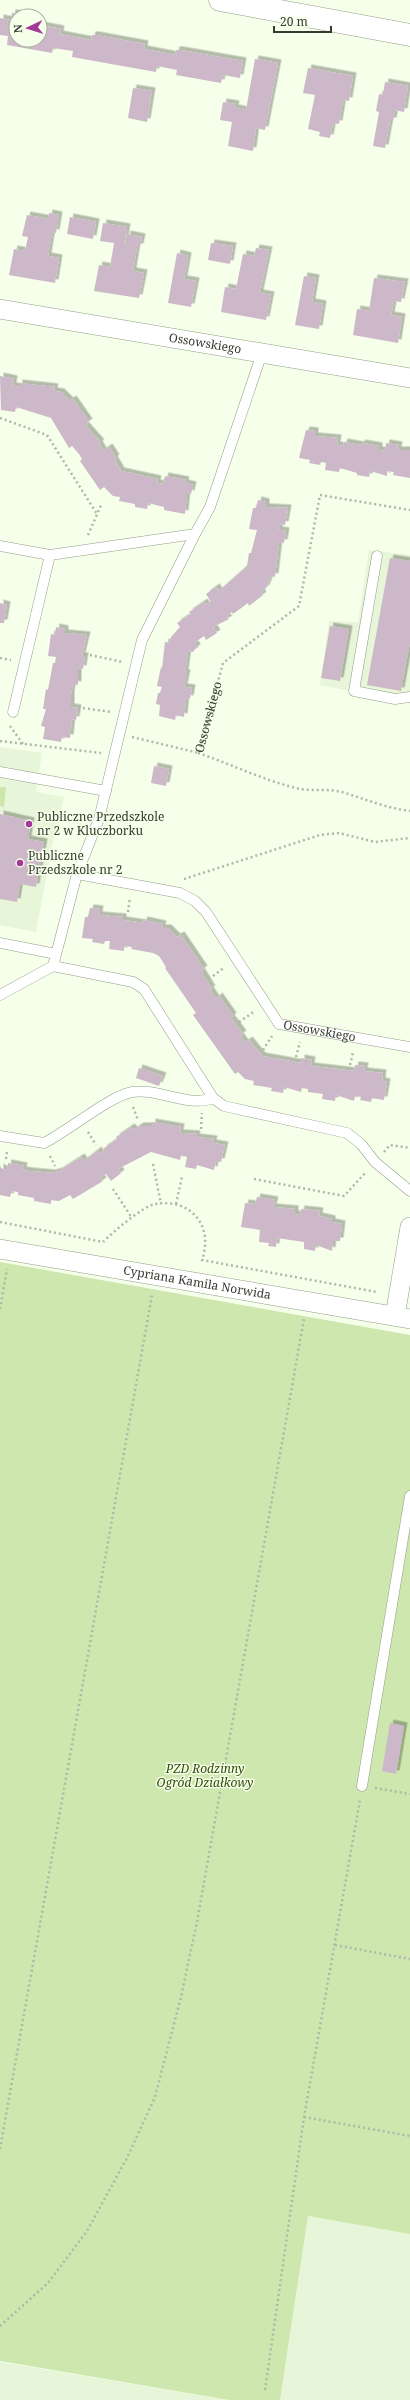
<svg xmlns="http://www.w3.org/2000/svg" width="410" height="2400" font-family="'Noto Serif',serif">
  <style>
    .built { fill: #e7f5d9 }
    .green { fill: #cde7ae }
    .building { fill: #ccb8c8; filter: url(#shadow) }
    .lines { fill: none; stroke-linecap: round; stroke-linejoin: round }
    .lane-casing { stroke: #949d89; stroke-width: 11 }
    .street-casing { stroke: #949d89; stroke-width: 20 }
    .secondary-casing { stroke: #949d89; stroke-width: 23 }
    .path { stroke: #afb7a6; stroke-width: 2.5; stroke-dasharray: 2 3; stroke-linecap: butt }
    .lane { stroke: #fff; stroke-width: 10 }
    .street { stroke: #fff; stroke-width: 19 }
    .secondary { stroke: #fff; stroke-width: 22 }
    .poi-dot { fill: #a43898; stroke: #f5ffe9; stroke-width: 1.5 }
    .labels { text-anchor: middle; stroke-width: 3; stroke-linejoin: round; paint-order: stroke }
    .street-label { font-size: 12px; fill: #363a32; stroke: #f5ffe9 }
    .poi-label { font-size: 12px; fill: #363a32; stroke: #f5ffe9; text-anchor: start }
    .park-label { font-size: 12px; font-style: italic; fill: #334a08; stroke: #f5ffe9 }
  </style>
  <defs>
    <filter id="shadow"><feDropShadow dx="3.5" dy="-3.5" stdDeviation="0" flood-color="#0004"/></filter>
  </defs>
  <rect width="100%" height="100%" fill="#f5ffe9"/>
  <path class="built" d="M 369,550 L 410,555 L 410,703 L 320,685 L 329,621 L 358,622 Z
    M 0,747 L 42,753 L 36,792 L 64,797 L 51,851 L 36,932 L 0,925 Z
    M 308,2216 L 410,2234 L 410,2400 L 280,2400 Z
    M 0,2362 L 228,2400 L 0,2400 Z"/>
  <path class="green" d="M 0,787 L 6,787 L 4,807 L 0,806 Z
    M 0,1262 L 410,1335 L 410,2234 L 308,2216 L 280,2400 L 229,2400 L 0,2361 Z"/>
  <path class="building" d="M 12,13 L 22,14 L 16,16 L 16,40 L 40,40 L 40,25 L 61,29 L 60,34 L 75,37 L 91,40 L 92,35 L 96,35 L 145,44 L 144,49 L 175,55 L 176,50 L 180,50 L 243,61 L 240,78 L 223,75 L 221,83 L 176,75 L 177,70 L 157,66 L 156,72 L 72,57 L 73,51 L 53,48 L 52,53 L 7,45 L 8,36 L 0,35 L 0,18 L 11,20 Z
    M 255,59 L 278,63 L 265,130 L 256,128 L 253,151 L 228,146 L 232,122 L 220,120 L 223,102 L 236,104 L 235,108 L 246,110 Z
    M 308,68 L 353,76 L 349,101 L 343,100 L 339,124 L 333,123 L 330,138 L 319,136 L 320,132 L 308,129 L 315,95 L 303,93 Z
    M 385,82 L 408,86 L 404,112 L 395,110 L 393,121 L 390,121 L 385,148 L 373,146 L 379,112 L 376,111 L 379,94 L 383,95 Z
    M 133,88 L 152,91 L 147,122 L 128,118 Z
    M 49,213 L 59,215 L 56,233 L 52,232 L 48,256 L 59,258 L 55,283 L 9,275 L 14,249 L 25,251 L 28,237 L 22,236 L 27,215 L 48,219 Z
    M 70,217 L 96,222 L 93,239 L 67,234 Z
    M 103,223 L 127,227 L 124,245 L 125,245 L 127,234 L 142,237 L 140,247 L 137,247 L 133,271 L 144,273 L 139,298 L 94,291 L 99,265 L 110,267 L 114,243 L 100,241 Z
    M 211,243 L 233,246 L 230,264 L 208,260 Z
    M 256,248 L 269,250 L 260,293 L 271,295 L 266,320 L 221,312 L 225,287 L 236,289 L 243,254 L 254,256 Z
    M 177,253 L 188,256 L 184,279 L 196,281 L 191,307 L 168,303 Z
    M 304,276 L 316,278 L 312,302 L 323,304 L 319,329 L 295,325 Z
    M 374,278 L 405,282 L 401,302 L 394,301 L 391,315 L 402,317 L 398,343 L 353,335 L 357,309 L 369,311 Z
    M 0,376 L 14,379 L 13,386 L 19,387 L 19,383 L 55,387 L 54,391 L 61,392 L 70,401 L 73,399 L 89,422 L 85,425 L 101,443 L 99,444 L 103,451 L 109,447 L 116,458 L 114,459 L 121,471 L 158,479 L 157,483 L 163,484 L 165,476 L 186,480 L 185,483 L 193,485 L 191,494 L 187,493 L 185,514 L 164,510 L 164,507 L 148,503 L 147,509 L 135,507 L 135,504 L 119,501 L 120,497 L 113,496 L 104,487 L 100,490 L 80,461 L 82,459 L 79,454 L 72,446 L 69,448 L 51,418 L 16,407 L 15,412 L 1,410 Z
    M 306,430 L 315,431 L 315,436 L 338,438 L 337,445 L 343,446 L 344,442 L 361,445 L 362,443 L 379,446 L 379,450 L 385,451 L 386,443 L 399,445 L 398,450 L 410,450 L 410,478 L 393,475 L 394,472 L 387,471 L 387,476 L 370,471 L 369,477 L 357,475 L 357,473 L 340,468 L 339,472 L 325,470 L 326,463 L 321,462 L 320,465 L 309,463 L 310,460 L 299,458 Z
    M 258,500 L 266,502 L 266,507 L 288,508 L 285,525 L 280,524 L 279,530 L 286,531 L 284,543 L 279,542 L 275,577 L 271,576 L 266,588 L 261,592 L 263,595 L 249,606 L 248,603 L 233,614 L 232,612 L 226,616 L 229,619 L 213,627 L 217,633 L 206,640 L 204,636 L 194,643 L 197,647 L 193,652 L 188,651 L 185,673 L 187,673 L 184,687 L 192,688 L 190,699 L 186,698 L 184,717 L 176,715 L 175,720 L 159,716 L 160,705 L 156,704 L 158,693 L 160,693 L 162,687 L 157,686 L 161,667 L 162,668 L 165,642 L 170,643 L 171,637 L 180,627 L 177,623 L 191,614 L 189,612 L 204,602 L 206,605 L 211,602 L 206,594 L 216,587 L 219,591 L 247,566 L 249,553 L 251,553 L 257,530 L 249,529 L 253,508 L 256,508 Z
    M 390,558 L 410,561 L 410,642 L 401,691 L 367,685 Z
    M 0,603 L 7,605 L 4,623 L 0,623 Z
    M 330,626 L 349,629 L 340,681 L 321,678 Z
    M 56,627 L 65,629 L 65,633 L 87,635 L 82,656 L 85,656 L 83,669 L 78,668 L 78,685 L 73,684 L 71,694 L 71,707 L 78,708 L 76,720 L 72,719 L 70,738 L 62,737 L 61,742 L 43,739 L 45,727 L 41,726 L 46,709 L 43,709 L 46,689 L 48,690 L 53,663 L 55,663 L 56,657 L 48,656 L 51,634 L 55,635 Z
    M 154,766 L 169,769 L 166,786 L 151,783 Z
    M 0,814 L 31,821 L 28,839 L 44,842 L 36,887 L 20,884 L 17,902 L 0,899 Z
    M 90,908 L 100,909 L 99,915 L 123,917 L 123,920 L 143,923 L 144,920 L 163,924 L 162,928 L 168,928 L 177,937 L 181,935 L 204,969 L 201,971 L 212,989 L 210,990 L 216,999 L 219,996 L 233,1016 L 231,1018 L 243,1034 L 240,1036 L 245,1043 L 249,1040 L 262,1056 L 301,1063 L 301,1058 L 312,1060 L 311,1066 L 354,1071 L 355,1065 L 365,1066 L 364,1071 L 383,1073 L 382,1081 L 387,1082 L 384,1100 L 372,1098 L 371,1102 L 360,1100 L 361,1097 L 355,1096 L 354,1101 L 336,1095 L 335,1101 L 322,1099 L 323,1094 L 308,1092 L 308,1089 L 302,1088 L 301,1092 L 284,1087 L 283,1093 L 271,1091 L 272,1088 L 253,1085 L 254,1081 L 245,1079 L 238,1072 L 235,1074 L 193,1015 L 196,1013 L 165,968 L 166,967 L 159,956 L 153,953 L 131,949 L 132,947 L 124,946 L 124,951 L 109,949 L 110,941 L 105,941 L 104,944 L 92,942 L 93,939 L 82,938 L 85,917 L 88,917 Z
    M 139,1068 L 163,1076 L 159,1086 L 136,1078 Z
    M 152,1122 L 181,1127 L 180,1133 L 197,1134 L 196,1137 L 214,1139 L 213,1143 L 225,1145 L 221,1162 L 216,1161 L 214,1170 L 197,1165 L 196,1169 L 185,1167 L 187,1157 L 181,1155 L 180,1160 L 151,1152 L 118,1169 L 121,1173 L 111,1181 L 106,1174 L 101,1177 L 103,1181 L 73,1199 L 70,1195 L 59,1201 L 51,1200 L 51,1204 L 34,1201 L 34,1198 L 18,1195 L 18,1192 L 12,1191 L 10,1197 L 0,1195 L 0,1165 L 1,1168 L 7,1170 L 8,1163 L 24,1166 L 23,1170 L 29,1171 L 52,1173 L 59,1171 L 81,1157 L 84,1161 L 98,1150 L 100,1154 L 104,1151 L 103,1149 L 117,1139 L 116,1137 L 131,1127 L 134,1130 L 140,1126 L 152,1126 Z
    M 257,1197 L 275,1200 L 273,1207 L 295,1209 L 295,1214 L 300,1215 L 301,1209 L 320,1211 L 319,1216 L 332,1219 L 332,1222 L 342,1224 L 340,1241 L 333,1241 L 332,1251 L 316,1245 L 315,1251 L 304,1249 L 304,1242 L 277,1238 L 276,1247 L 268,1246 L 269,1243 L 259,1242 L 260,1230 L 241,1227 L 245,1203 L 255,1204 Z
    M 390,1723 L 404,1726 L 396,1774 L 382,1771 Z"/>
  <g class="lines">
    <g class="lane-casing">
      <g id="lane">
        <path id="s2" d="M 195,534 L 142,640 L 99,819 L 77,874 L 180,893 L 195,901 L 206,912 L 279,1024 L 410,1047"/>
        <path d="M 0,546 L 50,555 L 195,534 L 210,507 L 262,353"/>
        <path d="M 377,556 L 354,691 L 395,699 L 410,697"/>
        <path d="M 13,712 L 50,555"/>
        <path d="M 0,772 L 106,791"/>
        <path d="M 0,943 L 56,954"/>
        <path d="M 53,966 L 133,982 L 144,989 L 213,1098 L 224,1106 L 347,1133 L 361,1144 L 375,1162 L 410,1191"/>
        <path d="M 0,995 L 53,966 L 77,874"/>
        <path d="M 0,1136 L 44,1143 C 68,1131 110,1096 132,1092 C 159,1088 188,1108 213,1098"/>
        <path d="M 362,1786 L 410,1496"/>
      </g>
    </g>
    <g class="street-casing">
      <g id="street">
        <path id="s3" d="M 0,309 L 410,378"/>
        <path id="s4" d="M 0,1249 L 410,1319"/>
        <path d="M 395,1316 L 410,1227"/>
      </g>
    </g>
    <g class="secondary-casing">
      <path id="secondary" d="M 220,0 L 410,35"/>
    </g>
    <g class="path">
      <path d="M 0,418 L 47,435 L 97,514"/>
      <path d="M 88,535 L 102,503"/>
      <path d="M 85,654 L 123,662"/>
      <path d="M 0,658 L 11,660"/>
      <path d="M 83,708 L 111,712"/>
      <path d="M 10,726 L 23,744"/>
      <path id="s1" d="M 132,737 L 199,753 L 223,663 L 299,606 L 320,495 L 410,510"/>
      <path d="M 0,741 L 101,753"/>
      <path d="M 198,753 C 231,764 263,780 296,788 C 311,792 327,788 342,792 C 365,799 386,808 410,811"/>
      <path d="M 184,879 L 320,835 L 339,833 L 375,842 L 410,838"/>
      <path d="M 128,912 L 130,897"/>
      <path d="M 213,976 L 225,967"/>
      <path d="M 239,1022 L 255,1011"/>
      <path d="M 263,1050 L 272,1036"/>
      <path d="M 296,1057 L 300,1042"/>
      <path d="M 350,1065 L 353,1052"/>
      <path d="M 133,1107 L 138,1120"/>
      <path d="M 201,1129 L 202,1113"/>
      <path d="M 88,1132 L 96,1145"/>
      <path d="M 384,1152 L 390,1145 L 410,1148"/>
      <path d="M 50,1156 L 55,1166"/>
      <path d="M 6,1159 L 7,1151"/>
      <path d="M 153,1164 L 161,1204"/>
      <path d="M 254,1179 L 344,1196 L 366,1172"/>
      <path d="M 113,1189 L 132,1218"/>
      <path d="M 176,1204 L 182,1177"/>
      <path d="M 0,1222 L 103,1242 C 112,1233 143,1206 155,1204 C 191,1198 214,1226 202,1260 L 377,1292"/>
      <path d="M 0,1309 L 7,1269"/>
      <path d="M 375,1788 L 410,1794"/>
      <path d="M 335,1945 L 410,1959"/>
      <path d="M 304,2117 L 410,2136"/>
      <path d="M 0,2149 L 152,1295"/>
      <path d="M 0,2326 L 48,2283 L 87,2231 L 127,2158 L 155,2097 L 181,1997 L 197,1922 L 304,1319"/>
      <path d="M 265,2390 L 304,2117 L 360,1800"/>
    </g>
    <use href="#lane" class="lane"/>
    <use href="#street" class="street"/>
    <use href="#secondary" class="secondary"/>
  </g>
  <g class="poi-dot">
    <circle cx="29" cy="824" r="4"/>
    <circle cx="20" cy="863" r="4"/>
  </g>
  <g class="labels">
    <g class="street-label">
      <text dy="4" stroke="none"><textPath href="#s3" startOffset="208">Ossowskiego</textPath></text>
      <text dy="4" stroke="none"><textPath href="#s1" startOffset="106">Ossowskiego</textPath></text>
      <text dy="4" stroke="none"><textPath href="#s2" startOffset="674">Ossowskiego</textPath></text>
      <text dy="4" stroke="none"><textPath href="#s4" startOffset="200">Cypriana Kamila Norwida</textPath></text>
    </g>
    <g class="poi-label">
      <text x="37" y="821">Publiczne Przedszkole<tspan x="37" dy="14">nr 2 w Kluczborku</tspan></text>
      <text x="28" y="860">Publiczne<tspan x="28" dy="14">Przedszkole nr 2</tspan></text>
    </g>
    <g class="park-label">
      <text x="205" y="1773">PZD Rodzinny<tspan x="205" dy="14">Ogród Działkowy</tspan></text>
    </g>
  </g>
  <g transform="translate(28 28) rotate(266)"><circle r="19" fill="#f5ffe9" stroke="#a9b0a0"/>
  <path d="M0-3L7 15L0 10L-7 15Z" fill="#a43898"/>
  <text y="-6" font-size="11" font-weight="bold" text-anchor="middle" fill="#363a32">N</text>
  </g>
  <path d="M274 26v6h57v-6" fill="none" stroke="#363a32" stroke-width="2"/>
  <text x="280" y="26" font-size="12" fill="#363a32" stroke="#f5ffe9" stroke-width="3" paint-order="stroke">20 m</text>
</svg>
